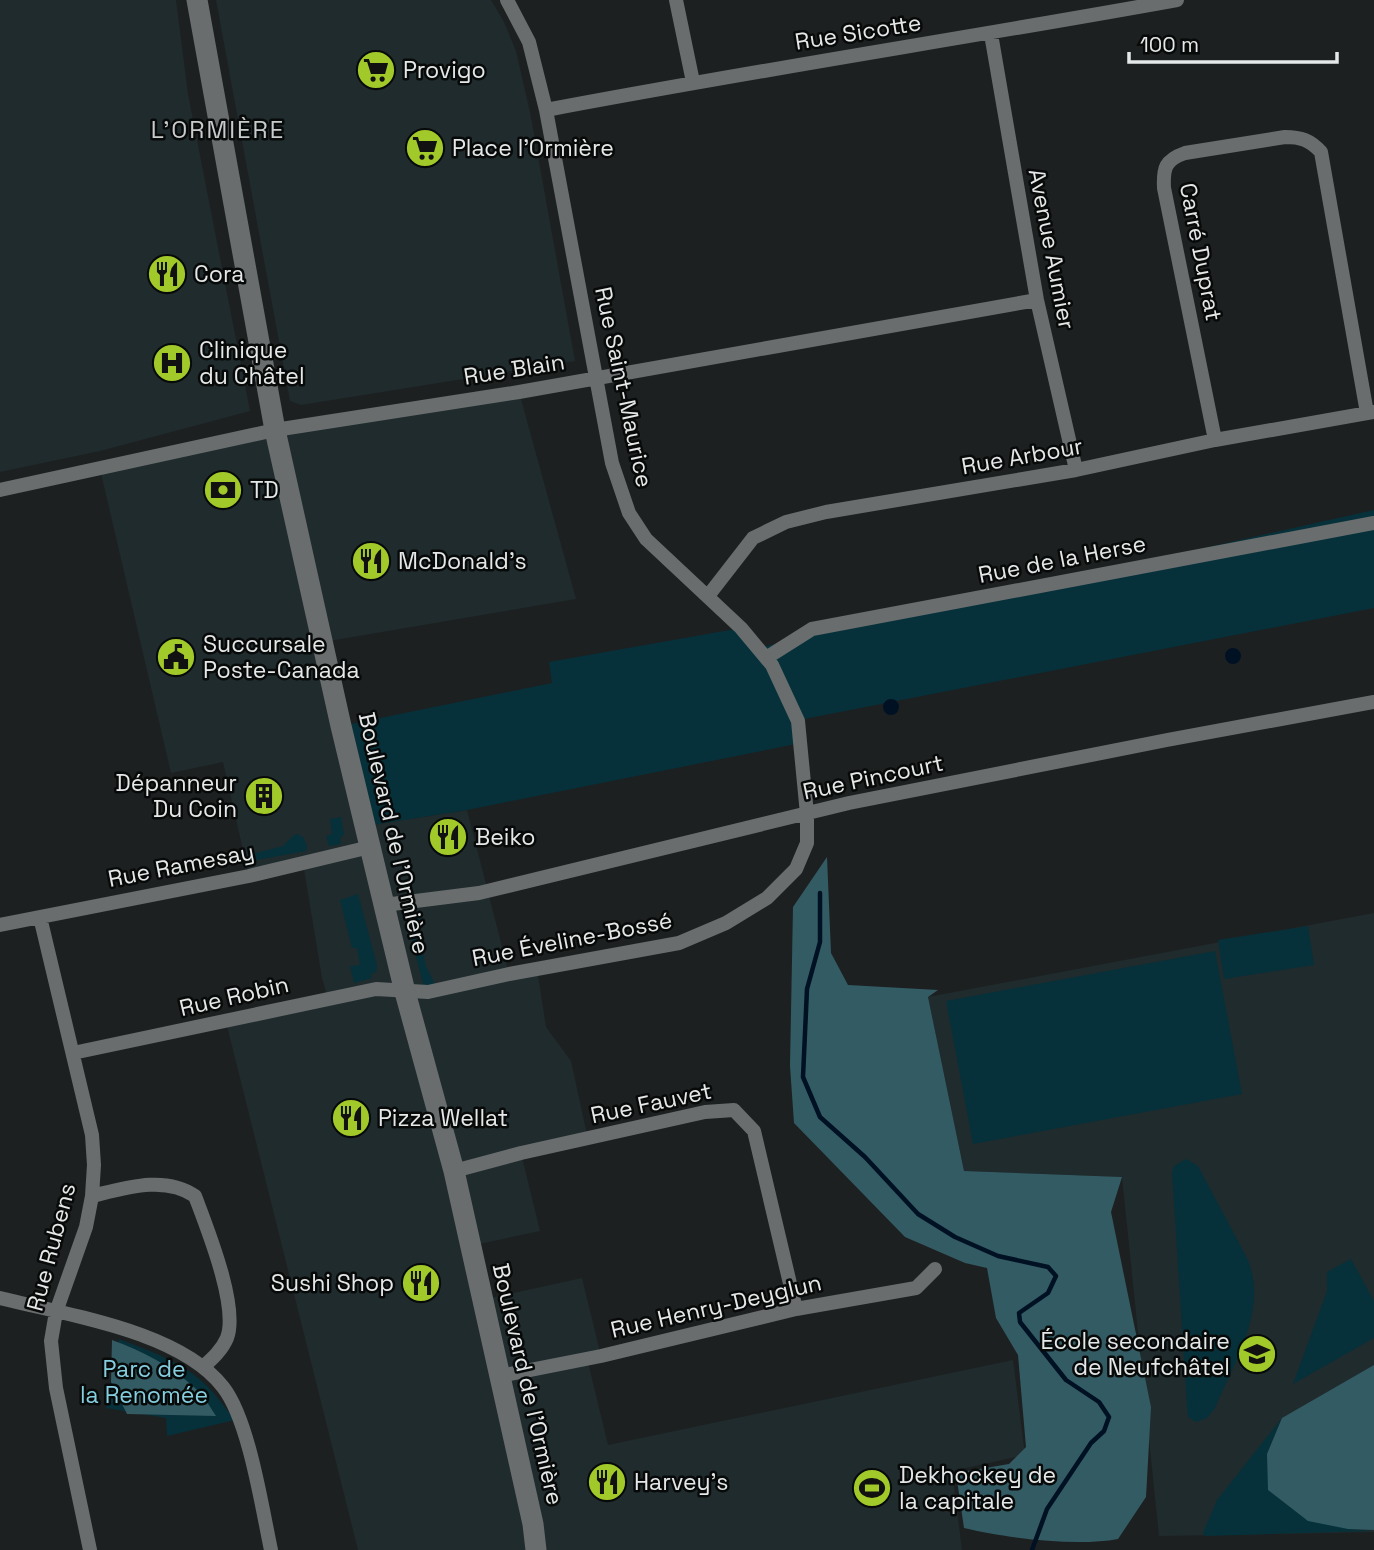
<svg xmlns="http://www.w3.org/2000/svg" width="1374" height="1550" font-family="'Space Grotesk',sans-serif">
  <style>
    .built { fill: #202b2d }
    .green { fill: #06313a }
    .forest { fill: #335b64 }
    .water { fill: #011124 }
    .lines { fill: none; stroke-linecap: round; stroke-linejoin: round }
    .stream { stroke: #011124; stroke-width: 4.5 }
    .street { stroke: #696d6e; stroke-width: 14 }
    .secondary { stroke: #696d6e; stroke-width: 21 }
    .labels { text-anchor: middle; stroke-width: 5; stroke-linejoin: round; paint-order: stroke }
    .street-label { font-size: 23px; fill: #e5e8e8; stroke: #080a0a }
    .poi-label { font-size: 23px; fill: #e5e8e8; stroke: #080a0a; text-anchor: start }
    .park-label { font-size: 23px; fill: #84cee0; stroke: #080a0a }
    .neighbourhood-label { font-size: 24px; letter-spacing: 2px; fill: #c7cbcc; stroke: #080a0a }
  </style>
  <rect width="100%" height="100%" fill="#1d2021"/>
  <path class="built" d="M 0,0 L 176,0 L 188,94 L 250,411 L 100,451 L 0,472 Z
    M 216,0 L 491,0 L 504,22 L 516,51 L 530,112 L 575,361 L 301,405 L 290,401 Z
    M 519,392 L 576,599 L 323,642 L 365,826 L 467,810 L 509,974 L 537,969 L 546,1027 L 571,1061 L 588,1139 L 521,1153 L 540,1231 L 470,1246 L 482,1300 L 582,1278 L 601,1356 L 587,1358 L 608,1445 L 1013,1360 L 1025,1455 L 952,1471 L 962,1550 L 358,1550 L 226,1022 L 328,998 L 322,978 L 303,863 L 249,876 L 223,762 L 171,773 L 100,469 Z
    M 1374,913 L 1374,1532 L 1159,1536 L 1122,1177 L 964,1171 L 928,997 Z"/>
  <path class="green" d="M 1374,510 L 1374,608 L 799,720 L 801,743 L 467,810 L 366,826 L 341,726 L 552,683 L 549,662 L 741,628 L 758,648 Z
    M 341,817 L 344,834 L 340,839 L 341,844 L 329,846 L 326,836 L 332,834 L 330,819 Z
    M 297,834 L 303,837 L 307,846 L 306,851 L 251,861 L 248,855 L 283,846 L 293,836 Z
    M 358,894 L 377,965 L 376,972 L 371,974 L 372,978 L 354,983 L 350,966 L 360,965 L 357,948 L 352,948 L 340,900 Z
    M 423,913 L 417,929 L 426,966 L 435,984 L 424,987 L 406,918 Z
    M 1308,926 L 1314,965 L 1224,979 L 1218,940 Z
    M 1215,951 L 1242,1094 L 973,1144 L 946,1001 Z
    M 1186,1159 L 1198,1166 L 1248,1260 C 1268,1310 1234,1363 1215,1408 L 1207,1418 L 1196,1422 L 1188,1417 L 1187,1406 L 1172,1172 L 1174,1166 Z
    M 1351,1259 L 1374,1301 L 1374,1338 L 1293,1384 L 1327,1291 L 1327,1272 Z
    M 119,1339 C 150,1351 183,1362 207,1386 C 217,1396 226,1409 235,1420 L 167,1436 L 166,1418 L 106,1408 Z
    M 1282,1418 L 1267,1454 L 1348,1529 L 1374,1531 L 1205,1536 L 1203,1533 L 1217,1500 Z"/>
  <path class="forest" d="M 827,857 L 831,953 L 848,985 L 938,990 L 928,997 L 964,1171 L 1122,1177 L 1111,1212 L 1151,1407 L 1146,1497 L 1118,1539 C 1076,1547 1006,1538 964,1528 L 956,1473 L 1009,1464 L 1026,1447 L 1018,1355 L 996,1318 L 987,1268 L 965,1263 L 905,1237 L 794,1123 L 790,1066 L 793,907 Z
    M 112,1340 C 142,1351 172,1366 196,1389 C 204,1396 210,1407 216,1416 L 127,1414 L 111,1382 Z
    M 1374,1365 L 1374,1530 L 1348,1529 L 1308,1521 L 1268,1490 L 1267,1454 L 1282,1418 Z"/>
  <path class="water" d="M1225 656a8 8 0 1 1 16 0a8 8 0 1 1-16 0Z
    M883 707a8 8 0 1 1 16 0a8 8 0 1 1-16 0Z"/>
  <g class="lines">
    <path class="stream" d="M 820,893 L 820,942 L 807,989 L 803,1077 L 820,1117 L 865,1157 L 918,1214 L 955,1237 L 998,1256 L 1048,1267 L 1056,1276 L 1048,1293 L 1019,1313 L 1020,1322 L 1066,1380 L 1099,1402 L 1109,1417 L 1104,1431 L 1091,1443 L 1047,1509 L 1032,1550"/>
    <path class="street" d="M 676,0 L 693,82
      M 991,34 L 1037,300 L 1076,470
      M 546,110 C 756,70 967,38 1177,0
      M 1215,440 L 1164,188 C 1163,168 1165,160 1185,153 L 1285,137 C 1301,137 1310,140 1321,152 L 1367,413
      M 0,490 L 275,430 L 519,392 L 1037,300
      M 708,596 L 753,538 L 786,522 L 826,512 L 1076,470 L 1215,440 L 1374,412
      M 766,658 L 812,629 L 1374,523
      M 384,905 L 479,893 L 849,803 L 1167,740 L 1374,702
      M 40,917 L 92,1135 L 94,1165 L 92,1196 L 86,1227 L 56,1312 L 51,1341 L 56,1388 L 90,1550
      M 0,925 L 249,876 L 370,847
      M 73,1053 L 376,989 L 428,992 L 509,974 L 679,943 L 726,923 L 767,898 L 796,869 L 807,843 L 807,814 L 798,721 L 772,665 L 766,658 L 741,628 L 646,539 L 629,513 L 612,463 L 546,110 L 529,42 L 507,0
      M 454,1171 L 521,1153 L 705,1112 L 734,1110 L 754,1131 L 796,1309
      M 92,1196 C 125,1188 165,1175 195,1196 C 207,1228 239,1307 227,1338 C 222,1350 212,1359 203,1367
      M 0,1298 C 67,1315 180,1331 223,1387 C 249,1420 262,1508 271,1550
      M 500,1376 L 601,1356 L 796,1309 L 916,1288 L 935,1269"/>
    <path class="secondary" d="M 197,0 L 275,430 L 341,726 L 405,992 L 454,1171 L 533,1524 L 536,1550"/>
  </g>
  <defs>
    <g id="supermarket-disc" transform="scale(2.0125)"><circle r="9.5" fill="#a1c929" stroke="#080a0a"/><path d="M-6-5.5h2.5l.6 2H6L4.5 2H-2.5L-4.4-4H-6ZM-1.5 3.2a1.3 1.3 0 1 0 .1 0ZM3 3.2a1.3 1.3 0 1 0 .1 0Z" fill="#111"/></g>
    <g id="restaurant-disc" transform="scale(2.0125)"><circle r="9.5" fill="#a1c929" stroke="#080a0a"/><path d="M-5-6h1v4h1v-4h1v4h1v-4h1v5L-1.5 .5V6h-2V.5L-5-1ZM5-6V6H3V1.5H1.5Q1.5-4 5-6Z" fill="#111"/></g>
    <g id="hospital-disc" transform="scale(2.0125)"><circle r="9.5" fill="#a1c929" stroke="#080a0a"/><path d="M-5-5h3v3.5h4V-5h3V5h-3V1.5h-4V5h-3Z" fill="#111"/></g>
    <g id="bank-disc" transform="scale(2.0125)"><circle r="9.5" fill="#a1c929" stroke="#080a0a"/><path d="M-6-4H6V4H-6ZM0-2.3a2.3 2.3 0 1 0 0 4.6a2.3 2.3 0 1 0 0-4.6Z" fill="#111"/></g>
    <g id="civic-disc" transform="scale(2.0125)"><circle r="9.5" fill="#a1c929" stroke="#080a0a"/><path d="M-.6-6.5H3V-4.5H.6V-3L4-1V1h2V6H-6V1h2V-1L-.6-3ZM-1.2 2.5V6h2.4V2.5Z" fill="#111"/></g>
    <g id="building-disc" transform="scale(2.0125)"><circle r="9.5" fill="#a1c929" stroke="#080a0a"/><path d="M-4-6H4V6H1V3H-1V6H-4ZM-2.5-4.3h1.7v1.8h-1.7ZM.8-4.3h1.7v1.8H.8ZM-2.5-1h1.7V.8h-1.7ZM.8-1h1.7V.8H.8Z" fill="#111"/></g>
    <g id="school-disc" transform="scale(2.0125)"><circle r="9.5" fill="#a1c929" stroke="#080a0a"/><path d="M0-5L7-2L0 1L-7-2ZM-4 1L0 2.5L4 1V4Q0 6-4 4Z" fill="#111"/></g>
    <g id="stadium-disc" transform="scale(2.0125)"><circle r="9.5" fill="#a1c929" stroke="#080a0a"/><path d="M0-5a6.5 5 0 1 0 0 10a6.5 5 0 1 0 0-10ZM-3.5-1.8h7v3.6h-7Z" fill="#111"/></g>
  </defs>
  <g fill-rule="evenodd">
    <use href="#supermarket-disc" x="376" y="70"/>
    <use href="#supermarket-disc" x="425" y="148"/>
    <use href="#restaurant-disc" x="167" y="274"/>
    <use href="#hospital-disc" x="172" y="363"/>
    <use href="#bank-disc" x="223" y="490"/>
    <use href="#restaurant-disc" x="371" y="561"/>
    <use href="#civic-disc" x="176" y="657"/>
    <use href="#building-disc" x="264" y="796"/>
    <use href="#restaurant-disc" x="448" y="837"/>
    <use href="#restaurant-disc" x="351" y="1118"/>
    <use href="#restaurant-disc" x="421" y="1283"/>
    <use href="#school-disc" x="1257" y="1354"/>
    <use href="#restaurant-disc" x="607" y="1482"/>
    <use href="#stadium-disc" x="872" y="1488"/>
  </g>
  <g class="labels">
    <g class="street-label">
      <text transform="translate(858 32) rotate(-9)" y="8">Rue Sicotte</text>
      <text transform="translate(1052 249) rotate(79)" y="8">Avenue Aumier</text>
      <text transform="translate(1201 252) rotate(79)" y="8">Carré Duprat</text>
      <text transform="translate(514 369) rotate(-9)" y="8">Rue Blain</text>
      <text transform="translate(624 387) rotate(78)" y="8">Rue Saint-Maurice</text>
      <text transform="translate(1022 456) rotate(-10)" y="8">Rue Arbour</text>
      <text transform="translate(1062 559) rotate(-11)" y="8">Rue de la Herse</text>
      <text transform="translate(873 777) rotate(-12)" y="8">Rue Pincourt</text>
      <text transform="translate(394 833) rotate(77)" y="8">Boulevard de l'Ormière</text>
      <text transform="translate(181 865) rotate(-11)" y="8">Rue Ramesay</text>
      <text transform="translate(572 939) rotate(-11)" y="8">Rue Éveline-Bossé</text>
      <text transform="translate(234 996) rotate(-13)" y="8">Rue Robin</text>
      <text transform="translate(651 1103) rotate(-12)" y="8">Rue Fauvet</text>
      <text transform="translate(51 1247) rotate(-75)" y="8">Rue Rubens</text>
      <text transform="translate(716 1306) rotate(-13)" y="8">Rue Henry-Deyglun</text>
      <text transform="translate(528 1384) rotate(77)" y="8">Boulevard de l'Ormière</text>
    </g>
    <g class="poi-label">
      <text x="403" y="78">Provigo</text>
      <text x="452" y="156">Place l'Ormière</text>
      <text x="194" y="282">Cora</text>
      <text x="199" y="358">Clinique<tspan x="199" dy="26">du Châtel</tspan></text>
      <text x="250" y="498">TD</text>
      <text x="398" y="569">McDonald's</text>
      <text x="203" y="652">Succursale<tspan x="203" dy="26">Poste-Canada</tspan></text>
      <text x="237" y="791" text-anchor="end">Dépanneur<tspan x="237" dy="26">Du Coin</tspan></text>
      <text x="475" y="845">Beiko</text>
      <text x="378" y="1126">Pizza Wellat</text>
      <text x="394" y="1291" text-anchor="end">Sushi Shop</text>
      <text x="1230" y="1349" text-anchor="end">École secondaire<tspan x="1230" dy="26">de Neufchâtel</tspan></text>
      <text x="899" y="1483">Dekhockey de<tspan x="899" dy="26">la capitale</tspan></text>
      <text x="634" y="1490">Harvey's</text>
    </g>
    <g class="park-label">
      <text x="144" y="1377">Parc de<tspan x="144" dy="26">la Renomée</tspan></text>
    </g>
    <g class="neighbourhood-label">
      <text x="218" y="138">L'ORMIÈRE</text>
    </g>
  </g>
  <path d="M1129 52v10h208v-10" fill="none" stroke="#e5e8e8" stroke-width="3.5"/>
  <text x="1140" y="52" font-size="21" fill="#e5e8e8" stroke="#080a0a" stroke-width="5" paint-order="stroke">100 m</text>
</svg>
